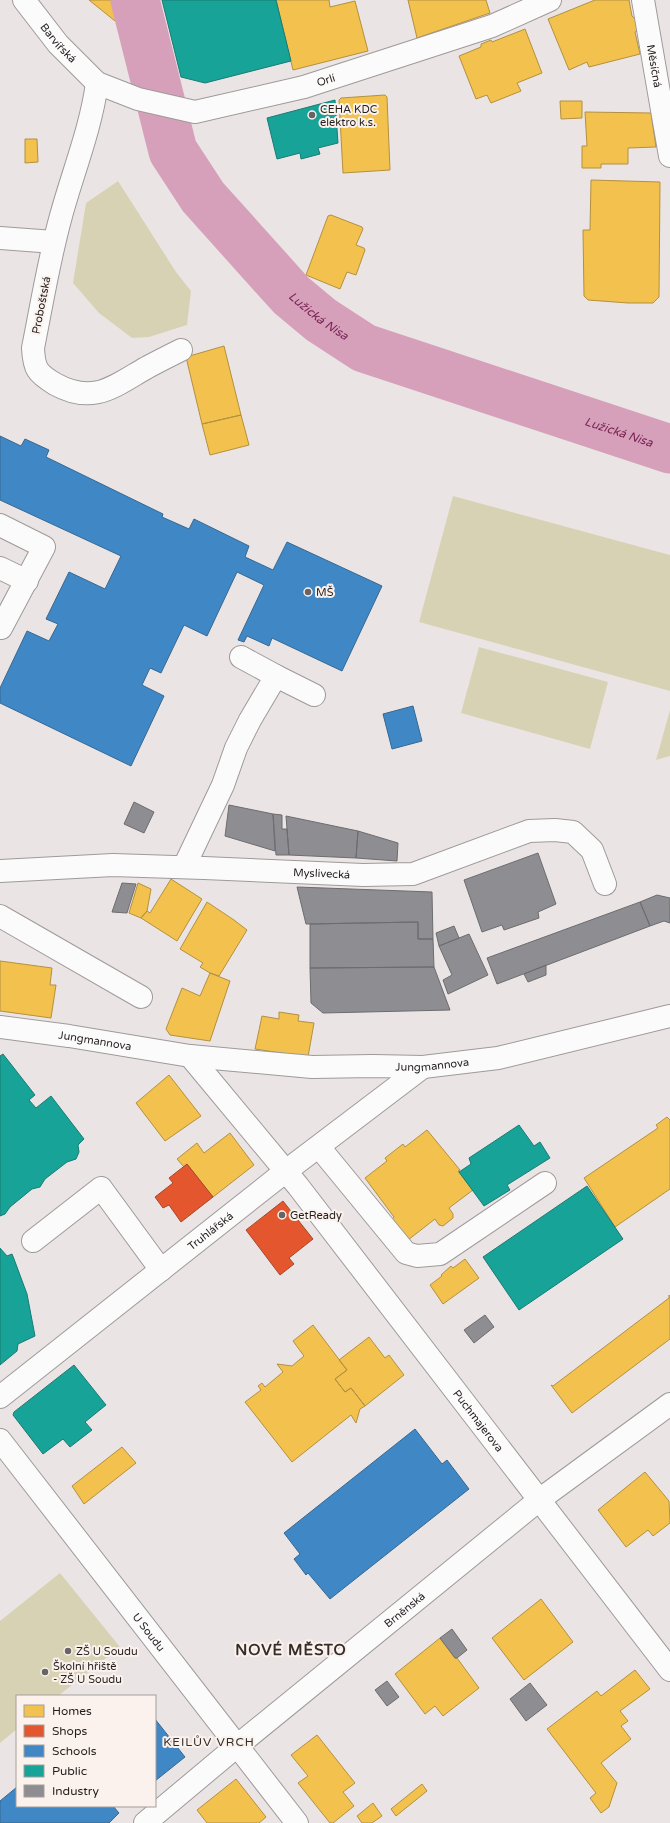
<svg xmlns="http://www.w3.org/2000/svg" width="670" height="1823" font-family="'Varela Round',sans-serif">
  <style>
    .green { fill: #d8d2b5 }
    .homes { fill: #f2c14e; stroke: #b4903f }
    .shops { fill: #e4572e; stroke: #aa4629 }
    .schools { fill: #3f88c5; stroke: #366893 }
    .public { fill: #17a398; stroke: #1a7b73 }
    .industry { fill: #8d8d92; stroke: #6d6c6f }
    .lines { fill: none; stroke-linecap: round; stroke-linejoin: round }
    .river { stroke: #d6a0ba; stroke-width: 49 }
    .minor-casing { stroke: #9e9a99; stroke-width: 24 }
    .minor { stroke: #fcfbfb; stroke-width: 22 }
    .poi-dot { fill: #686463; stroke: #fbf2ed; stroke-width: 1.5 }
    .labels { text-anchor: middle; stroke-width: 4; stroke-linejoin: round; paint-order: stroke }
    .street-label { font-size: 11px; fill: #221e1d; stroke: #fbf2ed }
    .poi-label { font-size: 11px; fill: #221e1d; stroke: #fbf2ed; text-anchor: start }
    .water-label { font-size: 12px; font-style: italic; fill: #7c2457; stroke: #fbf2ed }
    .neighbourhood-label { font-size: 12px; letter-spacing: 1px; fill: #342d2a; stroke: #fbf2ed }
    .district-label { font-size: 15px; font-weight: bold; letter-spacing: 1px; fill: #342d2a; stroke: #fbf2ed }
  </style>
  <rect width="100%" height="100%" fill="#eae5e4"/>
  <path class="green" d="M 118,181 L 176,272 L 191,291 L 187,325 L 149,337 L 132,338 L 99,313 L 73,283 L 86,203 Z
    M 453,496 L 670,555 L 670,691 L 419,622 Z
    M 479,647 L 608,682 L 590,749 L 461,713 Z
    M 670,710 L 670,756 L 656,760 Z
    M 60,1573 L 120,1647 L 58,1696 L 17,1696 L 17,1729 L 0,1743 L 0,1621 Z"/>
  <path class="homes" d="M 89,0 L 116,0 L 120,19 L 115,21 Z
    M 276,0 L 329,0 L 330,7 L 355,1 L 368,51 L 293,70 Z
    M 408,0 L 486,0 L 490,13 L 417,38 Z
    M 595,0 L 629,0 L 632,16 L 636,20 L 637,31 L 635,32 L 640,54 L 589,67 L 587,62 L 569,70 L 548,19 Z
    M 525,29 L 542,73 L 517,83 L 521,91 L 491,103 L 487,95 L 476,99 L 459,56 L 481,47 L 481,44 L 491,40 L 492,42 Z
    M 385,95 L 387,97 L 390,170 L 343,173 L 339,100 L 341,98 Z
    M 560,101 L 582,101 L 582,118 L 561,119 Z
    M 585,112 L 651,113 L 656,147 L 628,148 L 628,164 L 601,164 L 601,168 L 582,168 L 582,146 L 587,146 Z
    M 25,139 L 37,139 L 38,162 L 25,163 Z
    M 591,180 L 660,182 L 659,297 L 653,303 L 628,303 L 588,300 L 584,296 L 583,230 L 590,230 Z
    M 331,215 L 362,227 L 363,229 L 356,245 L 364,248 L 365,250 L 356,275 L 347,272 L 340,289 L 306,275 L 328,216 Z
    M 224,346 L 241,415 L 202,424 L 186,357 Z
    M 241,415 L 249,445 L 210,455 L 202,424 Z
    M 171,879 L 202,899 L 177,941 L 141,918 L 147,911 L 150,913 Z
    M 138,883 L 151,889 L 147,911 L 141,918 L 129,913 Z
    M 207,902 L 234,920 L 247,930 L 219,976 L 210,973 L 200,967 L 203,963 L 180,949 Z
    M 0,961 L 52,968 L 50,985 L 56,985 L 51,1018 L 0,1011 Z
    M 210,973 L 230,981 L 210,1041 L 170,1035 L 166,1029 L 182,988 L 200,996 Z
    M 279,1012 L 299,1015 L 298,1021 L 314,1023 L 308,1057 L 255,1049 L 262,1016 L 279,1019 Z
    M 169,1075 L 201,1116 L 165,1141 L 136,1103 Z
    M 667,1117 L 670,1120 L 670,1189 L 615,1227 L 584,1178 L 658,1128 L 656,1125 Z
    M 427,1130 L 460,1170 L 458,1171 L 473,1190 L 449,1208 L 453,1214 L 453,1218 L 443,1226 L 439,1225 L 435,1219 L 408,1240 L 392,1219 L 394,1217 L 365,1178 L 387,1161 L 385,1158 L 403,1144 L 405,1147 Z
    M 230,1133 L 254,1165 L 213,1197 L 187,1164 L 184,1167 L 177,1159 L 197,1143 L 204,1153 Z
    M 465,1259 L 479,1278 L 443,1304 L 430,1285 L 442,1276 L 441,1275 L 451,1266 L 453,1268 Z
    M 669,1295 L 670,1297 L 670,1339 L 572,1413 L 551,1385 L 553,1386 L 669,1298 Z
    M 313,1325 L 347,1370 L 335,1379 L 345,1392 L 351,1388 L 365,1406 L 360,1409 L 356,1423 L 351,1415 L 292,1462 L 245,1402 L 261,1390 L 258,1386 L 262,1383 L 265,1387 L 283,1372 L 277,1364 L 292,1366 L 304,1356 L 293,1341 Z
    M 369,1337 L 385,1358 L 389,1355 L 404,1375 L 365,1406 L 351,1388 L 345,1392 L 335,1379 L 347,1370 L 339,1360 Z
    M 122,1447 L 136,1463 L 84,1504 L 72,1486 Z
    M 645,1472 L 669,1501 L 670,1523 L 653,1536 L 648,1530 L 626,1547 L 598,1510 Z
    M 541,1599 L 573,1642 L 524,1680 L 492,1638 Z
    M 440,1638 L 455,1658 L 457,1658 L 479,1688 L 443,1716 L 435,1706 L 425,1714 L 395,1674 Z
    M 635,1670 L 650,1689 L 620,1711 L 628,1721 L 621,1726 L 631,1739 L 601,1763 L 617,1783 L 609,1807 L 601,1813 L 590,1798 L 596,1793 L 547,1729 L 597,1691 L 601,1696 Z
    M 317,1735 L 355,1783 L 343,1792 L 354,1806 L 333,1823 L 330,1823 L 298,1783 L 308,1776 L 291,1755 Z
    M 236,1779 L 266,1817 L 259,1823 L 207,1823 L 197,1810 Z
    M 422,1784 L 427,1791 L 396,1816 L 391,1809 Z
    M 373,1803 L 382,1816 L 372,1823 L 362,1823 L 357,1816 Z"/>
  <path class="shops" d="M 187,1164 L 213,1197 L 181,1222 L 169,1205 L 163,1208 L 155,1197 L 173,1183 L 169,1178 Z
    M 283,1201 L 313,1239 L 289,1258 L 294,1264 L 280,1275 L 246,1230 Z"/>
  <path class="schools" d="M 0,436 L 21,446 L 25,439 L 49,450 L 46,457 L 163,514 L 162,517 L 189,529 L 194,519 L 249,546 L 245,557 L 273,570 L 287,542 L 382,586 L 342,671 L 272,638 L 269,646 L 247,636 L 244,642 L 238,640 L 264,585 L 237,572 L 207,636 L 184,625 L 161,673 L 150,668 L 142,685 L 164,696 L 131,766 L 0,703 L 0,688 L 27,631 L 49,641 L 58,624 L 46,619 L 69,572 L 105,589 L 121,556 L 0,500 Z
    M 413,706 L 422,741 L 392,749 L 383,714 Z
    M 415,1429 L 442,1464 L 447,1460 L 469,1489 L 330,1599 L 308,1573 L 306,1575 L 294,1559 L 300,1554 L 284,1533 Z
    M 155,1719 L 185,1757 L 155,1781 Z
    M 17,1787 L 17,1806 L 113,1806 L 119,1813 L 109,1823 L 0,1823 L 0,1801 Z"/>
  <path class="public" d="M 162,0 L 276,0 L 291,61 L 205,83 L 181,77 Z
    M 335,100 L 338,143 L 318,148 L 320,154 L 301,159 L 300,153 L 277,159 L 267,118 Z
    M 3,1054 L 35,1095 L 29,1100 L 36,1108 L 51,1096 L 84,1139 L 78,1145 L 79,1152 L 76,1159 L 67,1162 L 45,1179 L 40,1187 L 32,1189 L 10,1207 L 5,1214 L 0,1216 L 0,1056 Z
    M 519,1125 L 534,1146 L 540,1142 L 550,1158 L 507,1185 L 510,1190 L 484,1206 L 459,1172 L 471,1164 L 469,1158 Z
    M 587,1186 L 623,1239 L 519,1310 L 483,1257 Z
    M 0,1248 L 7,1256 L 12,1254 L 14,1259 L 27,1294 L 35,1336 L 18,1344 L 17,1351 L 0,1365 Z
    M 74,1365 L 106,1405 L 85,1422 L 92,1430 L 70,1447 L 63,1439 L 43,1454 L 13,1415 L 14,1412 Z"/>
  <path class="industry" d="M 134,802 L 154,812 L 144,833 L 124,824 Z
    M 229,805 L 273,814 L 275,851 L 225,836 Z
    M 273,814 L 282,815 L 282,829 L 287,829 L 289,855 L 276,855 Z
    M 286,816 L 358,831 L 356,858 L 289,855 Z
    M 358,831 L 398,843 L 397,861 L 356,858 Z
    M 538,853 L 556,904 L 538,912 L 539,918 L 504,930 L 502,925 L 482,932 L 464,880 Z
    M 122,883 L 136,884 L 127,913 L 112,912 Z
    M 297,887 L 432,892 L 433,939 L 418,939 L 418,922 L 306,924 Z
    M 657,895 L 670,898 L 670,923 L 664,921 L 650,926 L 640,902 Z
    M 640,902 L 650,926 L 497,984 L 487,958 Z
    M 418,922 L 418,939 L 433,939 L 434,967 L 310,968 L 310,924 Z
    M 454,926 L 459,938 L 439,946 L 436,933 Z
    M 469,934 L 488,975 L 448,994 L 443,980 L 452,975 L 439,946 Z
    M 546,965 L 546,975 L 528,982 L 524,974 Z
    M 434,967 L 450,1010 L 323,1013 L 311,1003 L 310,968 Z
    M 485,1315 L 494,1327 L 474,1343 L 464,1330 Z
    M 452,1629 L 467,1650 L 457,1658 L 455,1658 L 440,1638 Z
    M 387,1681 L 399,1697 L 387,1706 L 375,1690 Z
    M 530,1683 L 547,1705 L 526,1721 L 510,1699 Z"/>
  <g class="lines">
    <path class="river" id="s1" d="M 135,0 L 173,151 L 203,197 L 291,295 L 321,320 L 364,348 L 670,449"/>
    <g class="minor-casing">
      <g id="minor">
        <path id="s2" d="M 24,0 L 58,44 L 97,83 L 138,99 L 195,112 L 304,87 L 492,26 L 550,0"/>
        <path id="s3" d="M 643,0 L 670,156"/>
        <path d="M 97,83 C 91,128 73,172 61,216 C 49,259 42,303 33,348 C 34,369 37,373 55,384 C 93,405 113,387 146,368 C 157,362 169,356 181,350"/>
        <path d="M 0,238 L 54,242"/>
        <path d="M 0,525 L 44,547 L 1,628 L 0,627"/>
        <path d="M 0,568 L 27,581"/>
        <path d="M 241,657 L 276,676"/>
        <path d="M 184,867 L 223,785 L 236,748 L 250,720 L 276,676 L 314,695"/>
        <path id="s4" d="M 0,871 L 113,865 L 204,868 L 363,875 L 413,874 L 529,831 L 555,830 L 573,832 L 592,850 L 605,884"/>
        <path d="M 0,916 L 141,997"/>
        <path id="s5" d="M 0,1027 L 69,1036 L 190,1056 L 312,1067 L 373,1066 L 423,1067 L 498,1058 L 670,1016"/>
        <path id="s6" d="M 190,1056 L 298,1186 L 670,1670"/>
        <path d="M 319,1147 L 406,1253 L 417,1256 L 440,1254 L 545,1183"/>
        <path d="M 33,1241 L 101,1188 L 161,1270"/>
        <path id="s7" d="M 0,1397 L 286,1171 L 423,1067"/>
        <path id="s8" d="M 0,1440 L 297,1823"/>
        <path id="s9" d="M 145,1823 L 237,1746 L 539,1500 L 670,1404"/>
      </g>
    </g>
    <use href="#minor" class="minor"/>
  </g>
  <g class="poi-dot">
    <circle cx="312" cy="115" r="4"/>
    <circle cx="308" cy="592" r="4"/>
    <circle cx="282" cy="1215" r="4"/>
    <circle cx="68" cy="1651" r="4"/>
    <circle cx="45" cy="1672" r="4"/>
  </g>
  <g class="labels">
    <g class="street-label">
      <text dy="4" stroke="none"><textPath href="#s2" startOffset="55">Barvířská</textPath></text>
      <text dy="4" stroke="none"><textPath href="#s3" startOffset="67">Měsíčná</textPath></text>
      <text dy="4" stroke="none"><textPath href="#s2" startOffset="348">Orlí</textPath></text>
      <text transform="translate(41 305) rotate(-79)" y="4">Proboštská</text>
      <text dy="4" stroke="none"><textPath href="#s4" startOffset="322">Myslivecká</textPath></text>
      <text dy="4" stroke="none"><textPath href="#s5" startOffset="96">Jungmannova</textPath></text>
      <text dy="4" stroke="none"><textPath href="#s5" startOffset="435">Jungmannova</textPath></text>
      <text dy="4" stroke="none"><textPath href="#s7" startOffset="268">Truhlářská</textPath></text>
      <text dy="4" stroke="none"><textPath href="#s6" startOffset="465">Puchmajerova</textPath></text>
      <text dy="4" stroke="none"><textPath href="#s9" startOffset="336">Brněnská</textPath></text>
      <text dy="4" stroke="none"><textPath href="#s8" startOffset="243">U Soudu</textPath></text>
    </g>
    <g class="poi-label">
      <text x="320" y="113">CEHA KDC<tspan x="320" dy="13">elektro k.s.</tspan></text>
      <text x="316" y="596">MŠ</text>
      <text x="290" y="1219">GetReady</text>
      <text x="76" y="1655">ZŠ U Soudu</text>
      <text x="53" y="1670">Školní hřiště<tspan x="53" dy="13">- ZŠ U Soudu</tspan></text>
    </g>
    <g class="water-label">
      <text dy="4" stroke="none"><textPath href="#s1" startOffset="377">Lužická Nisa</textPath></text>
      <text dy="4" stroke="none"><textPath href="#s1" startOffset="701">Lužická Nisa</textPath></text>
    </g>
    <g class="neighbourhood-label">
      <text x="209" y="1746">KEILŮV VRCH</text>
    </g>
    <g class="district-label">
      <text x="291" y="1655">NOVÉ MĚSTO</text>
    </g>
  </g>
  <rect x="16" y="1695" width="140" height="112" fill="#fbf2ed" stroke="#a49d9a"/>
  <rect x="24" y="1705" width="20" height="12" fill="#f2c14e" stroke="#a49d9a"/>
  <text x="52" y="1715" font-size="12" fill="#221e1d">Homes</text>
  <rect x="24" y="1725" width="20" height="12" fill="#e4572e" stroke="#a49d9a"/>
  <text x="52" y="1735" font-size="12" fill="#221e1d">Shops</text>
  <rect x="24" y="1745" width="20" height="12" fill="#3f88c5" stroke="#a49d9a"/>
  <text x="52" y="1755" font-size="12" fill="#221e1d">Schools</text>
  <rect x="24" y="1765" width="20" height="12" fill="#17a398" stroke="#a49d9a"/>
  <text x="52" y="1775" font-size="12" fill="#221e1d">Public</text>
  <rect x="24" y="1785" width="20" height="12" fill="#8d8d92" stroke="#a49d9a"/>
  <text x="52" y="1795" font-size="12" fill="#221e1d">Industry</text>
</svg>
